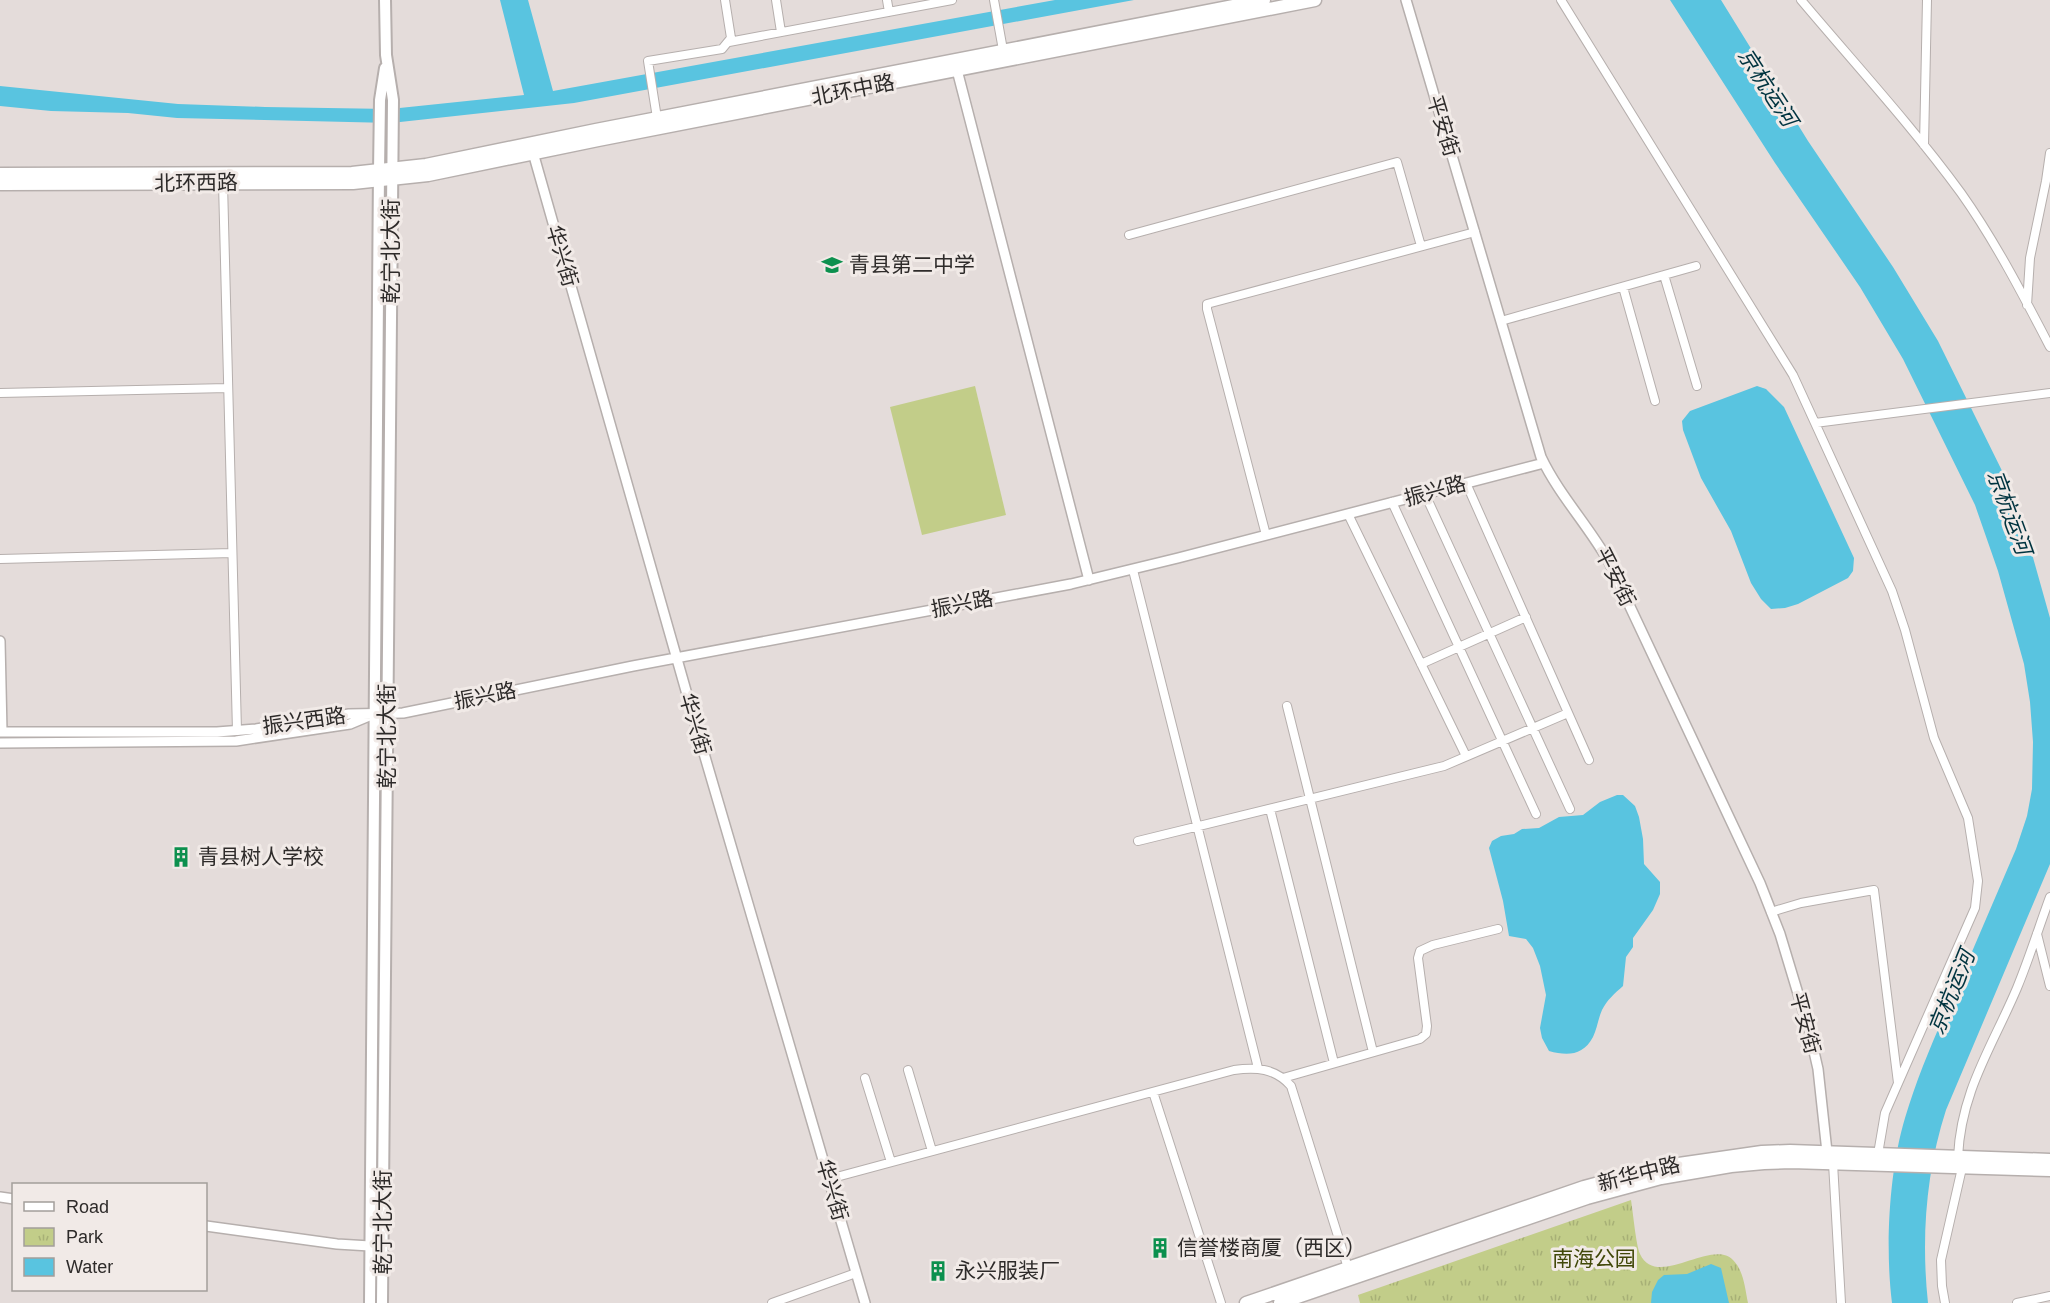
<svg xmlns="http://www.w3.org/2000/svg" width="2050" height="1303" font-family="Helvetica,'Noto Sans SC',sans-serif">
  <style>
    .grass { fill: #c2cd89 }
    .park { fill: url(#park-tufts) }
    .water { fill: #59c4e0 }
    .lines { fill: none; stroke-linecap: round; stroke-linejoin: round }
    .minor-casing { stroke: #b6afad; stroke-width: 10 }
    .tertiary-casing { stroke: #b6afad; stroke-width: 12 }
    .secondary-casing { stroke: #b6afad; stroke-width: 14 }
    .primary-casing { stroke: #b6afad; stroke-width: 15 }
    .minor { stroke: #fff; stroke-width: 8 }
    .tertiary { stroke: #fff; stroke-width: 9 }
    .secondary { stroke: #fff; stroke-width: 10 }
    .primary { stroke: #fff; stroke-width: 12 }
    .labels { text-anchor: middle; stroke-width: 6; stroke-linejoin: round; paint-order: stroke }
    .street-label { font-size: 21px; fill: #2e2b2a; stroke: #f1eae7 }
    .poi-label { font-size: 21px; fill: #2e2b2a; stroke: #f1eae7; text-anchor: start }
    .park-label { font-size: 21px; fill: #414809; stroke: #f1eae7 }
    .water-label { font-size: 22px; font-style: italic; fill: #003440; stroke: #f1eae7 }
  </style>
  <defs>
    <pattern id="park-tufts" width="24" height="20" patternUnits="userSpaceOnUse" patternTransform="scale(1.5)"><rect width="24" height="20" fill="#c2cd89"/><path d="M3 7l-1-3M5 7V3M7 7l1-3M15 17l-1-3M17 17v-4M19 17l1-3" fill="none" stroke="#a7b076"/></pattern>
  </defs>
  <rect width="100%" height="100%" fill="#e4dcda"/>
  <path class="grass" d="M 975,386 L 1006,515 L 922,535 L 890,407 Z"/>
  <path class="park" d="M 1631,1200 C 1633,1212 1636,1245 1640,1254 C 1657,1290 1711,1238 1733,1260 C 1744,1271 1745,1289 1748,1303 L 1360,1303 L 1358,1295 Z"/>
  <path class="water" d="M 500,0 L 528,0 L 553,91 L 1055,0 L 1134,0 L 574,103 L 391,123 L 177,118 L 128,113 L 51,111 L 0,106 L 0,86 L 178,104 L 265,107 L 390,109 L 524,95 Z
    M 1670,0 L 1721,0 L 1808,141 L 1893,267 L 1938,341 L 2010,487 L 2030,547 L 2050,618 L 2050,864 L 1946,1110 C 1926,1172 1921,1238 1928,1303 L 1892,1303 C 1885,1248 1889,1171 1905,1118 C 1919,1071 1939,1027 1959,982 C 1978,938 1997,893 2016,849 L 2027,816 L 2032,789 L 2033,742 L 2030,702 L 2024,664 L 1998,571 L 1975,505 L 1903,359 L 1860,287 L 1775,163 Z
    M 1757,386 L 1766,389 L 1784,407 L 1854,558 L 1853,571 L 1848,578 L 1798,604 L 1785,608 L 1771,609 L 1761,599 L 1751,583 L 1731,531 L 1701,478 L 1683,430 L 1682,421 L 1690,411 Z
    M 1617,795 L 1623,795 L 1635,806 L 1639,817 L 1643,839 L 1644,864 L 1660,882 L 1660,894 L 1653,910 L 1633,938 L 1633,947 L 1626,957 L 1623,986 C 1615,993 1607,1000 1602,1010 C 1598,1019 1597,1029 1593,1037 C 1583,1056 1567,1056 1549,1051 L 1542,1038 L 1540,1028 L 1546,995 L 1540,966 L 1533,948 L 1526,939 L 1509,936 L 1503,901 L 1489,848 L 1492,841 L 1501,836 L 1514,834 L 1522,829 L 1539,828 L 1559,817 L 1583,815 L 1600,802 Z
    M 1711,1264 L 1721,1268 L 1729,1303 L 1651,1303 L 1652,1292 L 1658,1280 L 1664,1275 L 1687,1274 Z"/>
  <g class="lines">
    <g class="minor-casing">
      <path id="minor" d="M 776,0 L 781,32
        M 887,0 L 889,12
        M 994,0 L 1003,50
        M 1561,0 L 1793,375 L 1892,591 L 1905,630 L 1934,738 L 1968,818 L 1978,881 L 1975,908 L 1885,1113 L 1878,1154
        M 1801,0 C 1855,64 1912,126 1961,193 C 1995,241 2023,295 2050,347
        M 729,42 L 952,0
        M 657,118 L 648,61 L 722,49 L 731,38 L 725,0
        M 1924,145 L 1927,0
        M 223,183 L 237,731
        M 1129,235 L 1397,162 L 1421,246
        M 1664,275 L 1697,386
        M 1623,287 L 1655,401
        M 2027,305 L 2030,258 L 2046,181 L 2050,153
        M 1501,321 L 1696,266
        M 0,393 L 228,388
        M 1815,423 L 2050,393
        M 1466,483 L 1589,760
        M 1425,494 L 1570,809
        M 1392,502 L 1536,814
        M 1348,514 L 1466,756
        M 1266,535 L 1207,309 L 1207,304 L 1475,232
        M 0,559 L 232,553
        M 1133,570 L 1258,1068
        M 1421,664 L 1526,617
        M 1287,706 L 1373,1052
        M 1270,809 L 1334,1063
        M 1138,841 L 1444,766 L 1568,713
        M 1771,912 L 1801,903 L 1874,890 L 1898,1083
        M 2037,934 L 2050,986
        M 908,1070 L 932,1151
        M 865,1078 L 891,1162
        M 1283,1078 L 1420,1039 L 1426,1034 L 1427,1026 L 1418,958 L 1420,951 L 1433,945 L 1498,929
        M 1153,1092 L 1221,1303
        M 1958,1157 C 1961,1091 1992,1047 2017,988 C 2029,959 2039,927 2050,897
        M 1833,1163 L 1841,1303
        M 829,1179 L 1234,1070 C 1256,1067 1275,1068 1291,1086 L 1348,1268
        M 772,1303 L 856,1273
        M 1945,1303 L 1942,1286 L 1941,1260 L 1962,1168
        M 2017,1303 L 2050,1296"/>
    </g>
    <g class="tertiary-casing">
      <path id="tertiary" d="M 1406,0 L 1541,457 C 1559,495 1588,525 1609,562 L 1760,883 L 1780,934 L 1809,1030 L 1818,1069 L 1827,1152
        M 957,70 L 1089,580
        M 532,149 L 698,733 L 865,1303
        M 0,641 L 2,732
        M 0,732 L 217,732 L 256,729 L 349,714 L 403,713 L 633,666 L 1071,584 L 1178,558 L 1544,463
        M 0,743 L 236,741 L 350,724 L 369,716
        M 0,1197 L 14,1199
        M 206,1226 L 337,1244 L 370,1246"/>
    </g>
    <g class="secondary-casing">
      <path id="secondary" d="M 370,1303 L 379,171 L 380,100 L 385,68
        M 382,1303 L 393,100 L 386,55 L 385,0"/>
    </g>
    <g class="primary-casing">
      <path id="primary" d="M 0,174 L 352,173 L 426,165 L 596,130 L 1264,0
        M 0,184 L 353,183 L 428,175 L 598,140 L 1315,0
        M 1246,1303 L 1584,1187 L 1658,1167 L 1762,1152 L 1790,1151 L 2050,1160
        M 1280,1303 L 1587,1198 L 1661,1178 L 1731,1166 L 1764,1163 L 1791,1162 L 2050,1170"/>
    </g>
    <use href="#minor" class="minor"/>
    <use href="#tertiary" class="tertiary"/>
    <use href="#secondary" class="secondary"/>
    <use href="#primary" class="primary"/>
  </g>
  <defs>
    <g id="school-bare" transform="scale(1.62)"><path d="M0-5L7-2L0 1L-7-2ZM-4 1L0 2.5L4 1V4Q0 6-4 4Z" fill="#0c904e" stroke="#f1eae7" stroke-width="2.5" paint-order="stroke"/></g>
    <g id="building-bare" transform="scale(1.62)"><path d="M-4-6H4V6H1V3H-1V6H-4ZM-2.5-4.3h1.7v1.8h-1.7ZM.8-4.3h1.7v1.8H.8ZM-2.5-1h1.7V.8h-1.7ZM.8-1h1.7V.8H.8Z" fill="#0c904e" stroke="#f1eae7" stroke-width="2.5" paint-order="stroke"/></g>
  </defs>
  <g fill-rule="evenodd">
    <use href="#school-bare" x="832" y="265"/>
    <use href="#building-bare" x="181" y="857"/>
    <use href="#building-bare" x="1160" y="1248"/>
    <use href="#building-bare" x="938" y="1271"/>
  </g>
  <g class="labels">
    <g class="street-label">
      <text transform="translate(853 90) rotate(-11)" y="7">北环中路</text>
      <text transform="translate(1443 126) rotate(73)" y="7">平安街</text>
      <text transform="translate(196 183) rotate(-1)" y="7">北环西路</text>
      <text transform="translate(391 251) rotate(-90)" y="7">乾宁北大街</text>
      <text transform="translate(562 256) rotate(74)" y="7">华兴街</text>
      <text transform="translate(1435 491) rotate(-15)" y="7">振兴路</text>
      <text transform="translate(1615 577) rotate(63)" y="7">平安街</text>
      <text transform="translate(962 604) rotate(-11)" y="7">振兴路</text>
      <text transform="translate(485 696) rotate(-11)" y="7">振兴路</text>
      <text transform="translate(304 721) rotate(-8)" y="7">振兴西路</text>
      <text transform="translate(695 724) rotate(74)" y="7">华兴街</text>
      <text transform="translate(387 736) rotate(-90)" y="7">乾宁北大街</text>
      <text transform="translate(1805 1023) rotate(75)" y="7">平安街</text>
      <text transform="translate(1639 1174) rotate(-14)" y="7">新华中路</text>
      <text transform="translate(832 1190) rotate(74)" y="7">华兴街</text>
      <text transform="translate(383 1222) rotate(-90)" y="7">乾宁北大街</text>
    </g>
    <g class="poi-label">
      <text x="849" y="272">青县第二中学</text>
      <text x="198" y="864">青县树人学校</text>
      <text x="1177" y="1255">信誉楼商厦（西区）</text>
      <text x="955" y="1278">永兴服装厂</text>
    </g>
    <g class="park-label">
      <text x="1594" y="1266">南海公园</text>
    </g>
    <g class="water-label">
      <text transform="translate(1768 87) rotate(57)" y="8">京杭运河</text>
      <text transform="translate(2010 512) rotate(70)" y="8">京杭运河</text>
      <text transform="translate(1951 992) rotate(-68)" y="8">京杭运河</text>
    </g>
  </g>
  <rect x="12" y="1183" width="195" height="108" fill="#f1eae7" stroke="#a39e9b" stroke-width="1.5"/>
  <rect x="24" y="1202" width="30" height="9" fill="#ffffff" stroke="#a39e9b" stroke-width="1.5"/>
  <text x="66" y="1213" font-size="18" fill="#2e2b2a">Road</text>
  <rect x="24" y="1228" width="30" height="18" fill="url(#park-tufts)" stroke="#a39e9b" stroke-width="1.5"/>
  <text x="66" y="1243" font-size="18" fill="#2e2b2a">Park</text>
  <rect x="24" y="1258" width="30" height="18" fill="#59c4e0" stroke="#a39e9b" stroke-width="1.5"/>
  <text x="66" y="1273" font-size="18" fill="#2e2b2a">Water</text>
</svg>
